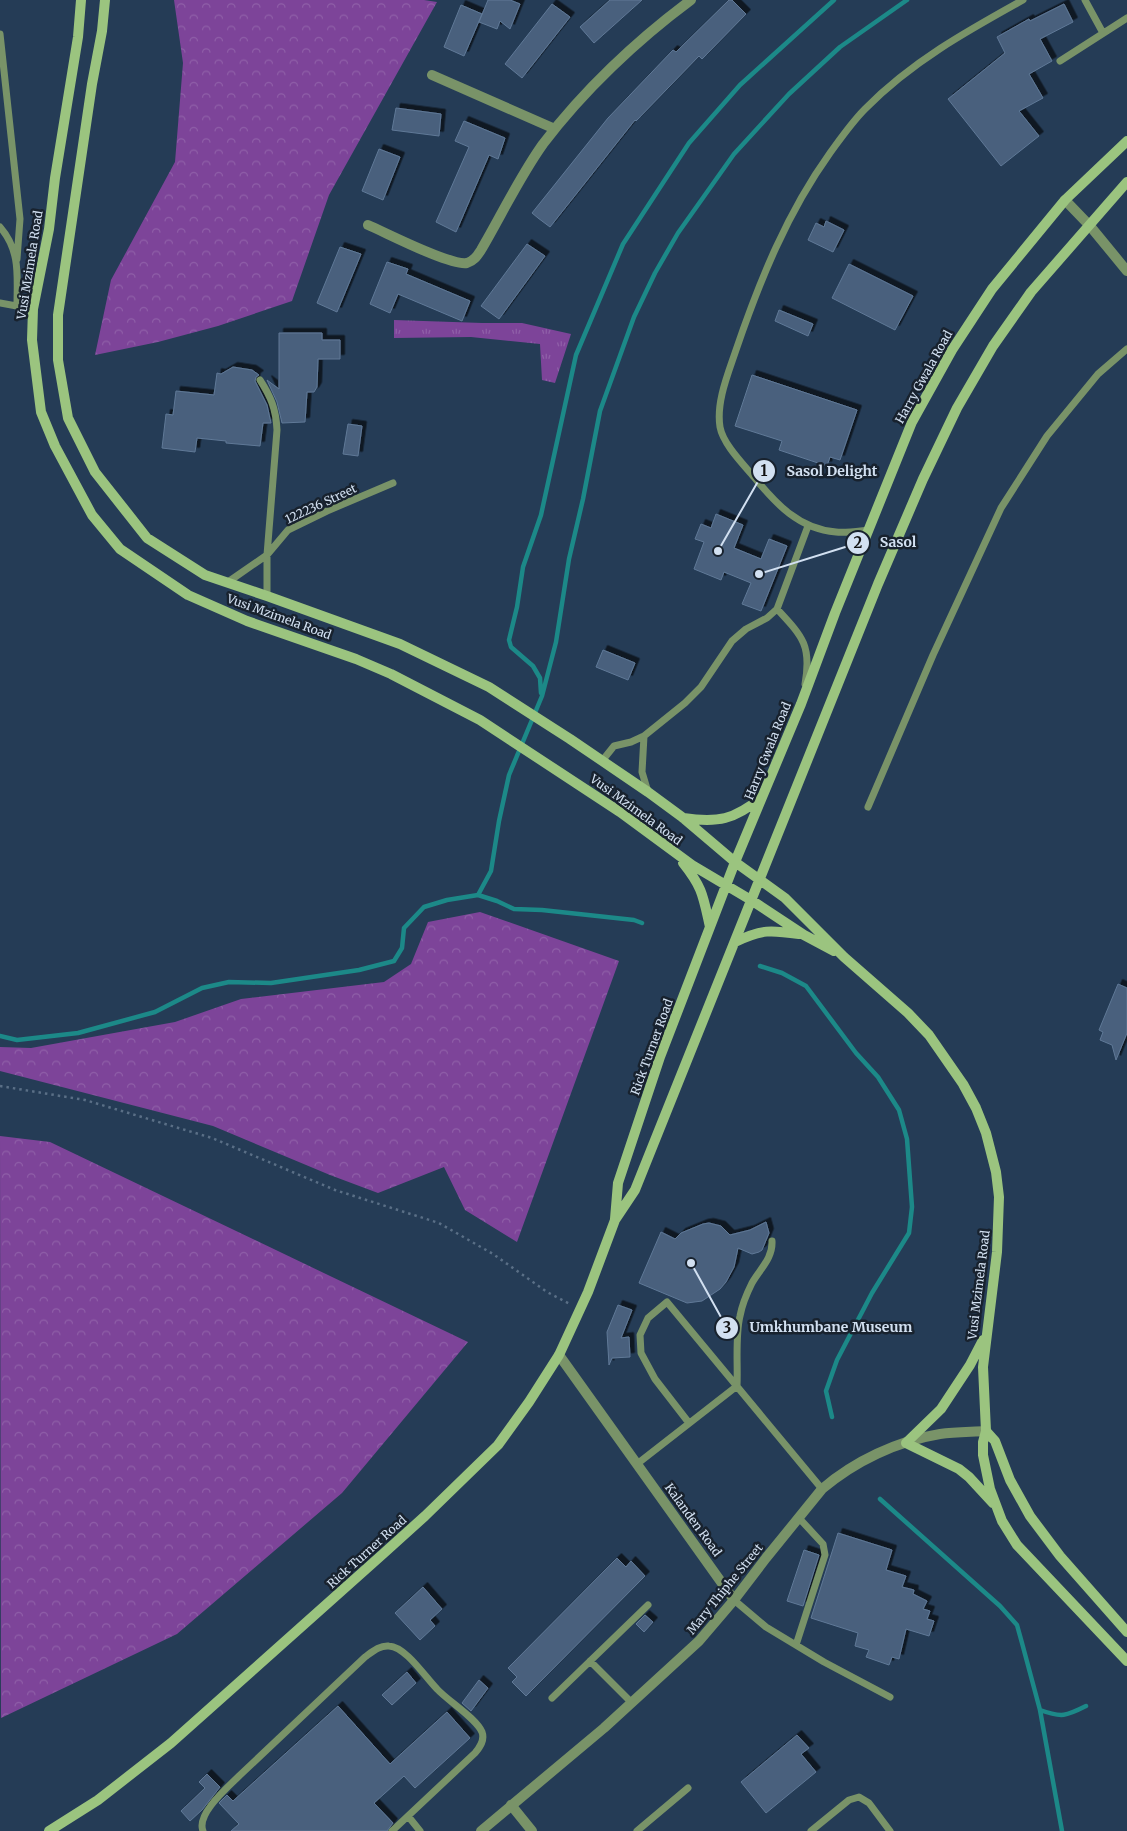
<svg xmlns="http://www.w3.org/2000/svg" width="1127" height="1831" font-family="Merriweather,serif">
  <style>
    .grass { fill: url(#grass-tufts) }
    .forest { fill: url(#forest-crowns) }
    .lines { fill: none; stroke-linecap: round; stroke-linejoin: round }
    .stream { stroke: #1c8988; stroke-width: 4.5 }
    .building { fill: #48607d; stroke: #607997; filter: url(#shadow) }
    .path { stroke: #5a6f86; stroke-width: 2.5; stroke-dasharray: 2.5 4; stroke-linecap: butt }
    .service { stroke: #799368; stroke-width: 7 }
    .minor { stroke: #799368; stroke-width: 10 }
    .tertiary { stroke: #799368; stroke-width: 10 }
    .secondary { stroke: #9bc47f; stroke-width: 10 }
    .labels { text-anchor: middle; stroke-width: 5; stroke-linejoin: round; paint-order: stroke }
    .street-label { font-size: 12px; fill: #d2e0f1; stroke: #18222e }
    .leader { fill: none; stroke: #d2e0f1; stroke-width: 2 }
    .callout-dot { fill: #d2e0f1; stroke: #18222e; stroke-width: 2 }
    .mark-label { font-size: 15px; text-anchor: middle; font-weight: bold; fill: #111 }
    .callout-label { font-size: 14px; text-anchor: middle; font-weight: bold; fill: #d2e0f1; stroke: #18222e; stroke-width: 5; stroke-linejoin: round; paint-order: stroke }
  </style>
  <defs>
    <pattern id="grass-tufts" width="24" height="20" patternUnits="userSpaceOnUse" patternTransform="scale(1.25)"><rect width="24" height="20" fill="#7d4499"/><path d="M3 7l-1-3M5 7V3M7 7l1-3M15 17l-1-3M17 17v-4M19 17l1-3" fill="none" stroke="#8f5fa8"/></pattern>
    <pattern id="forest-crowns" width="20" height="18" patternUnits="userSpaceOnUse" patternTransform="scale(1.25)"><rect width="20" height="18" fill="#7d4499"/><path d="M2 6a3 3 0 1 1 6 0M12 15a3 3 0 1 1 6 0" fill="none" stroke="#8f5fa8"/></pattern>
    <filter id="shadow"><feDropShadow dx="4.5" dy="-4.5" stdDeviation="0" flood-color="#0009"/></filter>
  </defs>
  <rect width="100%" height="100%" fill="#253c56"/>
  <path class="grass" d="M 394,320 L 482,323 L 522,323 L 571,334 L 555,383 L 542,380 L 540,344 L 471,337 L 394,338 Z"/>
  <path class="forest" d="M 174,0 L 424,0 L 437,2 L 329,195 L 292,301 L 218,326 L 158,342 L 95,355 L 111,280 L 175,162 L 183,63 Z
    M 480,912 L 619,961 L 517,1242 L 465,1210 L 444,1167 L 378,1193 L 330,1175 L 213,1126 L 0,1071 L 0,1047 L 31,1048 L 175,1022 L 241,999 L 384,982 L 411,964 L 428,922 Z
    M 0,1136 L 50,1142 L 468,1342 L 342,1493 L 177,1634 L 1,1718 Z"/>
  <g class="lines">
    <path class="stream" d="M 541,693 L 540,678 L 533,666 L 511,647 L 509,640 L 517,607 L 523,567 L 541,515 L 576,355 L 623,244 L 689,143 L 740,85 L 834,0
      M 478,895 L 497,901 L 514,909 L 542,910 L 634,920 L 642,923
      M 760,966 L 782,973 L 806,986 L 856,1053 L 878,1077 L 899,1110 L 907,1139 L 912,1207 L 909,1233 L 872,1293 L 837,1360 L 826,1391 L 832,1417
      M 0,1036 L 17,1040 L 78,1033 L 155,1012 L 202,988 L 229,982 L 271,983 L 359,970 L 394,961 L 402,948 L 404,928 L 424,907 L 447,900 L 478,895 L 491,871 L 499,821 L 509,775 L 542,696 L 556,642 L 569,559 L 583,499 L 600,411 L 634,317 L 655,273 L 678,233 L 734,154 L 789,94 L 840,47 L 907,0
      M 880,1499 L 1000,1606 L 1017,1625 L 1022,1643 L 1040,1710 L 1062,1831
      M 1040,1710 C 1062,1718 1066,1716 1086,1706"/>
  </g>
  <path class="building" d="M 488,0 L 510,0 L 520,4 L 510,29 L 500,21 L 497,29 L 479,22 Z
    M 610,0 L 642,0 L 594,43 L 580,27 Z
    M 729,0 L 732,0 L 746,14 L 702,59 L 699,56 L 636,121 L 635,120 L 550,227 L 538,218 L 532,213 L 608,118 L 673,50 L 676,52 Z
    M 552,4 L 570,17 L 522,78 L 505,64 Z
    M 1064,4 L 1073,22 L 1040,39 L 1052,61 L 1029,74 L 1043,98 L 1019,111 L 1039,136 L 1001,166 L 948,99 L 1005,53 L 997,37 L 1029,19 L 1030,21 Z
    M 461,5 L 482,14 L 464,56 L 444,47 Z
    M 396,108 L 441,114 L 439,136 L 392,130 Z
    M 464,121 L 505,138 L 498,159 L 489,155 L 456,232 L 436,222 L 469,147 L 455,141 Z
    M 379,149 L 400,157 L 383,200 L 362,191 Z
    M 826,221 L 844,230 L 833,252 L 808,240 L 816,223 L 824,227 Z
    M 527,244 L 545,256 L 499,319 L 481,306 Z
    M 340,247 L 361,254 L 337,312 L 317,303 Z
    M 387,262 L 408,269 L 406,274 L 470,301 L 462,321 L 398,294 L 390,313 L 370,304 Z
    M 849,264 L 913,296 L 895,330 L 832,298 Z
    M 779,310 L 813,324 L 808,336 L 775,321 Z
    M 279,333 L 322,333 L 322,340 L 340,340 L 340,359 L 318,359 L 317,387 L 314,392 L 307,392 L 305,422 L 282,423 L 277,402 L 267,380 L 279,389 Z
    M 233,367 L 252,370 L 259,375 L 256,377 L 255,381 L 267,405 L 271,423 L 263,423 L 260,446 L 226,443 L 226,441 L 197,438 L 195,452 L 162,448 L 166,414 L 173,415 L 176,391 L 214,395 L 217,373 L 221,374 Z
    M 752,375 L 857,410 L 840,460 L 830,457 L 827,466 L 779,450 L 782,441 L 735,426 Z
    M 348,424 L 362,426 L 358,456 L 343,454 Z
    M 716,514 L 743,525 L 734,548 L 761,559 L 769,539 L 787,546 L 761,611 L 742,604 L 751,583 L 724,572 L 721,580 L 694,569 L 704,542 L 695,539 L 701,524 L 711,528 Z
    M 603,650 L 635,663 L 628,680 L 596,667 Z
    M 1118,984 L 1127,988 L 1127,1033 L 1116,1060 L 1112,1045 L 1100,1040 L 1103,1032 L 1099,1030 Z
    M 766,1222 L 769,1233 L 762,1250 L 759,1252 L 752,1254 L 738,1248 L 734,1267 L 726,1282 L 720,1289 L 702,1301 L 687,1303 L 639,1283 L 661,1232 L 675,1239 L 681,1233 L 703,1224 L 709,1223 L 721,1226 L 730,1235 L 750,1230 Z
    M 618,1305 L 632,1310 L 621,1338 L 629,1337 L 630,1357 L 612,1358 L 609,1365 L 607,1332 Z
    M 838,1533 L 892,1550 L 886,1570 L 906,1576 L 902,1587 L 914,1590 L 913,1594 L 927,1601 L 923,1609 L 930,1611 L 927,1619 L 934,1621 L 929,1636 L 906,1629 L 899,1659 L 892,1657 L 889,1665 L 866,1657 L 869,1650 L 855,1646 L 858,1633 L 811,1618 Z
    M 804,1550 L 819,1555 L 803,1606 L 787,1601 Z
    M 617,1558 L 626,1567 L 631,1561 L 645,1576 L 526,1696 L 512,1682 L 517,1677 L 508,1668 Z
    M 423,1587 L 442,1609 L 430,1620 L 435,1626 L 420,1640 L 395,1613 Z
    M 645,1615 L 653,1622 L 644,1632 L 636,1624 Z
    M 407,1672 L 416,1683 L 392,1705 L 382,1695 Z
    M 479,1680 L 488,1688 L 471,1711 L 462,1703 Z
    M 338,1706 L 390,1764 L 447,1712 L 470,1738 L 415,1788 L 404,1776 L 374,1803 L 393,1823 L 387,1831 L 231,1831 L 239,1824 L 219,1803 L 227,1795 L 233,1801 Z
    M 797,1735 L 809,1748 L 801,1754 L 816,1772 L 766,1813 L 741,1782 Z
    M 207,1774 L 220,1787 L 202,1810 L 190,1821 L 181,1811 L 205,1788 L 199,1782 Z"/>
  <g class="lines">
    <path class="path" d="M 0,1086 L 85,1100 L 212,1138 L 335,1190 L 439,1223 L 493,1254 L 547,1292 L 570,1304"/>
    <path class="service" d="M 1085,0 L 1103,33
      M 0,34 L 20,219 L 17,259
      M 1060,61 L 1127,18
      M 0,227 C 21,251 17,277 17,306
      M 0,303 L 33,309
      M 260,380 C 271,397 276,409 277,430 L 267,555 L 267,596
      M 869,530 C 859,531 846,533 836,532 C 799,529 776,504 754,477 C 743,464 723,444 720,427 C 716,402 728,374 736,350 C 760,280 787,213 830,153 C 841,138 852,122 865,109 C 911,62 967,31 1023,0
      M 228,582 L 267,555 L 288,530 L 327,511 L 393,483
      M 777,609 C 802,636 812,645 805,684
      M 644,736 L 642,772 L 648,792
      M 602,761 L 614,746 L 631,742 L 644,736 L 685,703 L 701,687 L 732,641 L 746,629 L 767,618 L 777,609 L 808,526
      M 868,807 L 933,655 L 1001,508 L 1047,436 L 1098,374 L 1127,349
      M 689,1423 L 655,1379 L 641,1353 L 640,1335 L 648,1318 L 667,1302 L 822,1489
      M 637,1464 L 737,1386 C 738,1364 735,1337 740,1316 C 742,1305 747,1293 752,1283 C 760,1269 773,1258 772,1241
      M 734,1600 L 766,1627 L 824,1662 L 890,1697
      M 796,1645 L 825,1555 L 823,1544 L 799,1518
      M 590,1661 L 632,1703
      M 552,1698 L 648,1605
      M 408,1816 L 420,1831
      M 203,1831 C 196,1814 228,1787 239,1776 L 365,1657 C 372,1652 380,1645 389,1646 C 406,1647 425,1677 437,1689 C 448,1701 476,1718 482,1732 C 485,1740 480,1747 475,1753 L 392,1831
      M 637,1831 L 688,1788
      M 811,1831 L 849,1800 L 859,1797 L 869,1803 L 890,1831"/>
    <path class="minor" d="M 432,75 L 555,129
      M 1065,200 L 1090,226 L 1127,271
      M 368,225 C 387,233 450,266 467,263 C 474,261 477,256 481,250 C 501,216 520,176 543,144 C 583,91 637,40 691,0
      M 559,1355 L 734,1600
      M 511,1805 L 532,1831"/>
    <path class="tertiary" d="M 481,1831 L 604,1728 L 699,1641 L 734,1600 L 766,1558 L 822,1489 C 855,1461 897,1441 940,1434 C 955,1432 970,1432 986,1431"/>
    <path class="secondary" d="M 81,0 L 78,37 L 55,178 L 49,229 L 33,309 L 32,340 L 41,412 L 55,446 L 92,515 L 120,549 L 188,595 L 247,621 L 356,659 L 391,674 L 480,720 L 620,812 L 692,865 L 751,900 L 804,935 L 834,951
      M 105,0 L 102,31 L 92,84 L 58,315 L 58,360 L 68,418 L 95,472 L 147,538 L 205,575 L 267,596 L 400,644 L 489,687 L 570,739 L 648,792 L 682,817 L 735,862 L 785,898 L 844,957 L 908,1013 L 929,1035 L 963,1084 L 976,1108 L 986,1133 L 996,1172 L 999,1197 L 997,1252 L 983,1367 L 986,1431 L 983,1442 L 983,1455 L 990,1489 L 1002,1521 L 1017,1545 L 1127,1661
      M 683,818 C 718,823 734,820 762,797
      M 683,863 C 703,888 703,896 710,927
      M 735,942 C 762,929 771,930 799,934
      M 615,1219 L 618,1183 L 660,1057 L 735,862 L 801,704 L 835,613 L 912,422 L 952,350 L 992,289 L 1065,200 L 1127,141
      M 983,1340 L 970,1365 L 941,1409 L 906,1443 L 959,1469 L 969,1477 L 993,1503
      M 986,1431 L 995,1441 L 1010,1480 L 1030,1516 L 1060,1556 L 1127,1632
      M 49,1831 L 98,1800 L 171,1743 L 384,1553 L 425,1516 L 498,1445 L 529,1402 L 559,1355 L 588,1292 L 615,1220 L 635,1190 L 878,584 L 923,479 L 957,408 L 993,346 L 1031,292 L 1127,182"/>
  </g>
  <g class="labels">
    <g class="street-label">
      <text transform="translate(30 265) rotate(-81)" y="4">Vusi Mzimela Road</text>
      <text transform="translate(924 377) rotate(-61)" y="4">Harry Gwala Road</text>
      <text transform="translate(321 504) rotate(-25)" y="4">122236 Street</text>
      <text transform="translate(279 617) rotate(20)" y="4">Vusi Mzimela Road</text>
      <text transform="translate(768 751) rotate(-68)" y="4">Harry Gwala Road</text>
      <text transform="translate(636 810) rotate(36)" y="4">Vusi Mzimela Road</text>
      <text transform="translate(652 1047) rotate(-70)" y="4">Rick Turner Road</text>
      <text transform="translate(979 1285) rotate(-83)" y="4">Vusi Mzimela Road</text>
      <text transform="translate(693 1520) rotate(54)" y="4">Kalanden Road</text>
      <text transform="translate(367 1552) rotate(-42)" y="4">Rick Turner Road</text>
      <text transform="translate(725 1589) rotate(-51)" y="4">Mary Thiphe Street</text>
    </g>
  </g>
  <path class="leader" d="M718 551L764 471M759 574L858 543M691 1263L727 1328"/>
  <g class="callout-dot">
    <circle cx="718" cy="551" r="5"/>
    <circle cx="759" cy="574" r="5"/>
    <circle cx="691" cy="1263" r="5"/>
    <circle cx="764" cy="471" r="12"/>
    <circle cx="858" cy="543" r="12"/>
    <circle cx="727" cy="1328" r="12"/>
  </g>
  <g class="mark-label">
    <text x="764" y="476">1</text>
    <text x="858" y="548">2</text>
    <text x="727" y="1333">3</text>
  </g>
  <g class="callout-label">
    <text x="832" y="476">Sasol Delight</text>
    <text x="898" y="547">Sasol</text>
    <text x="831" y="1332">Umkhumbane Museum</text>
  </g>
</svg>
